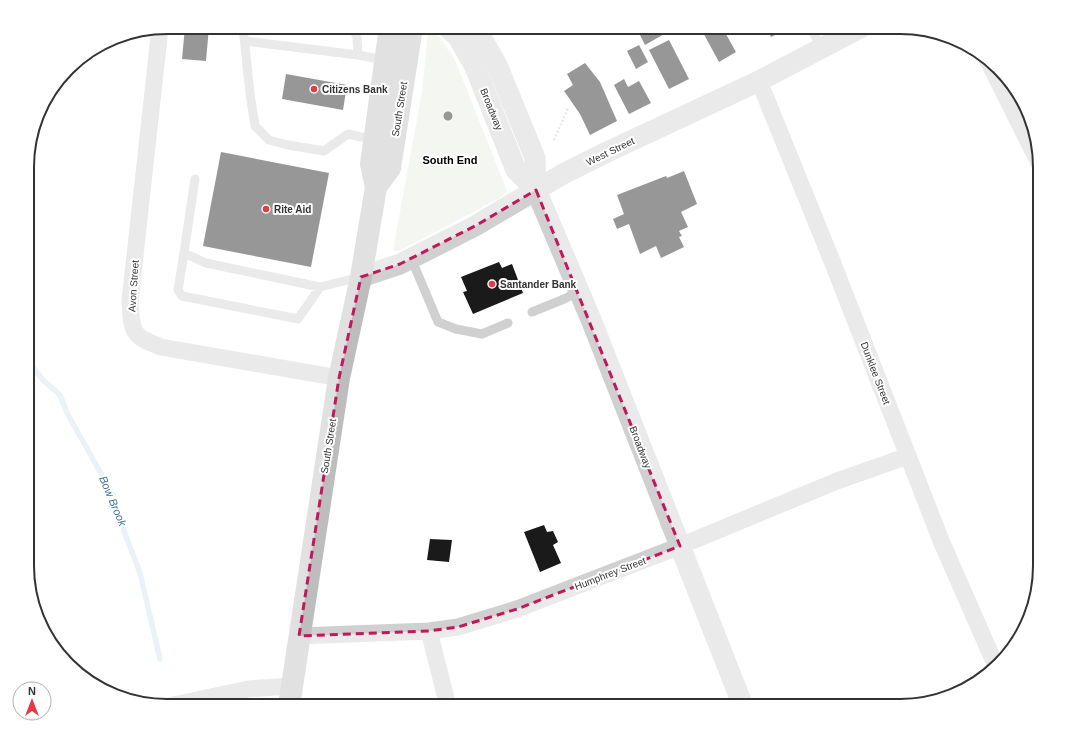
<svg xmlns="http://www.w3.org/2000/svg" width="1067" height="733" font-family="Helvetica,sans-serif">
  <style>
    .green { fill: #e6ecdf }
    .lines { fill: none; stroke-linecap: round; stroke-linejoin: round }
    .stream { stroke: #cfe2ee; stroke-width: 5.5 }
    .building { fill: #1a1a1a }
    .path { stroke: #cdcdcd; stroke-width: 2.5; stroke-dasharray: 2 2; stroke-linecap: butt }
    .service { stroke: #d0d0d0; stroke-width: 9 }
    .minor { stroke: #d0d0d0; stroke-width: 17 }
    .tertiary { stroke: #d0d0d0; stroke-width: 21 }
    .secondary { stroke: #bdbdbd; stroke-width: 22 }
    .marked { fill: none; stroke: #c2185b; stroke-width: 3; stroke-dasharray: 8 5; stroke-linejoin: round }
    .poi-dot { fill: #e63946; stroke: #fff; stroke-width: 1.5 }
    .labels { text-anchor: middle; stroke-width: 4; stroke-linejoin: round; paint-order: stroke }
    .poi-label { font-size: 10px; font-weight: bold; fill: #333; stroke: #fff; text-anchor: start }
    .street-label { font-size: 10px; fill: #333; stroke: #fff }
    .neighbourhood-label { font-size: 11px; font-weight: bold; fill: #000; stroke: #fff }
    .water-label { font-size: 11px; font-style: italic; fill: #3f7597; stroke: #fff }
    .rim { fill: none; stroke: #333; stroke-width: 2 }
  </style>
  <rect width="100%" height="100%" fill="#fff"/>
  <path class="green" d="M 428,31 L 433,32 L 440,38 L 455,60 L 507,191 L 502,197 L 399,251 L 393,250 L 422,92 Z"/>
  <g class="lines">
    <path class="stream" d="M 28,361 L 43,380 L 60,395 L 67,413 L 112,493 L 124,531 L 140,573 L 160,659"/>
  </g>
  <path class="building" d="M 185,27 L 209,27 L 206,61 L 182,59 Z
    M 636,27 L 663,27 L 666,33 L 645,45 Z
    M 700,27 L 722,27 L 736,52 L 719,62 Z
    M 766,27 L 792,27 L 771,37 Z
    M 669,40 L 689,79 L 669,89 L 649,50 Z
    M 639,45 L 648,62 L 636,69 L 627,51 Z
    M 585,63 L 600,82 L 617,121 L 590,135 L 580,114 L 564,91 L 573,85 L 567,74 Z
    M 286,74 L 347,85 L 343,110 L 282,99 Z
    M 624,79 L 628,87 L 639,81 L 651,103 L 629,114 L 614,85 Z
    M443.5 116a4.5 4.5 0 1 1 9 0a4.5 4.5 0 1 1-9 0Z
    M 221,152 L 329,173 L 311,267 L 203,246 Z
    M 684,171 L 697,204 L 681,212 L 688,227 L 679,231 L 682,236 L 679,237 L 684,247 L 661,258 L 656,246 L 640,254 L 629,224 L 617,229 L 613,219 L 624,214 L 617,195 L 666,176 L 667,178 Z
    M 499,262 L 502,268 L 512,264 L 523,293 L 473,314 L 463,292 L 467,291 L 461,277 Z
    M 544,525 L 547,532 L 553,531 L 558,542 L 553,545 L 561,563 L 540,572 L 524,532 Z
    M 430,539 L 452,540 L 449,562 L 427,560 Z"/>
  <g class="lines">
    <path class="path" d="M 554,140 L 568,108"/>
    <path class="service" d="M 243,27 L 250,94 L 255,126 L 269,140 L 288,145 L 324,151 L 348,134 L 375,140
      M 810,27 L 822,48
      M 245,41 L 358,55 L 357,38 L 353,27
      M 358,55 L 384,60
      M 195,179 L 184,253 L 206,263 L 320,287 L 360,277
      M 184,253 L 178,290 L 182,296 L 298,319 L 320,287
      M 411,258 L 438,322 L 456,329 L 482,334 L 508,323
      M 532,312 L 564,299 L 579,291"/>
    <path class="minor" d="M 160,28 L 130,301 C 132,332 131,336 161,347 L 339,378
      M 986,57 L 1040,165
      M 759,81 L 832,261 L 942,543 L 995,664
      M 429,631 L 448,706
      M 299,636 L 429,631 L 458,627 L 517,609 L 680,546 L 837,481 L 908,456
      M 169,706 L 248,689 L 292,686"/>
    <path class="tertiary" d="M 447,27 L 458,37 L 475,67 L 516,170 L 536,190
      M 475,27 L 497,65 L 535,158 L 536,190 L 592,322 L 743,706
      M 361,277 L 400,264 L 475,226 L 563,174 L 607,152 L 759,81 L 862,27"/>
    <path class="secondary" d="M 376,187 L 390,168 L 412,27
      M 289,706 L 339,378 L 361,277 L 376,187 L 371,164 L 390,27"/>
  </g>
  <path d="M0 0H1067V733H0ZM 536,190 L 680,546 L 517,609 L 458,627 L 429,631 L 299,636 L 339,378 L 361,277 L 400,264 L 475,226 Z" fill="#fff" fill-opacity=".55" fill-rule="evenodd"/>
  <path class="marked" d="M 536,190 L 680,546 L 517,609 L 458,627 L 429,631 L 299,636 L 339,378 L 361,277 L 400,264 L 475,226 Z"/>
  <g class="poi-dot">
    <circle cx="314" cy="89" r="4"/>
    <circle cx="266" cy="209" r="4"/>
    <circle cx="492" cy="284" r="4"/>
  </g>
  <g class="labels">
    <g class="poi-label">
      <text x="322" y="93">Citizens Bank</text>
      <text x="274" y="213">Rite Aid</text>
      <text x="500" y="288">Santander Bank</text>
    </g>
    <g class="street-label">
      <text transform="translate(399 109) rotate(-81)" y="4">South Street</text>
      <text transform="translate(492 109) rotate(68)" y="4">Broadway</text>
      <text transform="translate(610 151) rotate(-26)" y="4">West Street</text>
      <text transform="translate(133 286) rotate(-86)" y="4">Avon Street</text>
      <text transform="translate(876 373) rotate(69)" y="4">Dunklee Street</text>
      <text transform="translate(328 446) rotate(-81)" y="4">South Street</text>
      <text transform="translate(641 447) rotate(69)" y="4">Broadway</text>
      <text transform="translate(610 573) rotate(-21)" y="4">Humphrey Street</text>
    </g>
    <g class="neighbourhood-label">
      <text x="450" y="164">South End</text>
    </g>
    <g class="water-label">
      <text transform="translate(113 501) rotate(67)" y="4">Bow Brook</text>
    </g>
  </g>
  <path d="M0 0H1067V733H0ZM167 34H900A133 133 0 0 1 1033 167V566A133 133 0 0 1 900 699H167A133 133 0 0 1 34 566V167A133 133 0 0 1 167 34Z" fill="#fff" fill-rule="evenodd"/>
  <path class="rim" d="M167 34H900A133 133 0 0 1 1033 167V566A133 133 0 0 1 900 699H167A133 133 0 0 1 34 566V167A133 133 0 0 1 167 34Z"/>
  <g transform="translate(32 701)"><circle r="19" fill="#ffffff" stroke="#adadad"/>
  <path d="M0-3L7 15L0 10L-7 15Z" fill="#e63946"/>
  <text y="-6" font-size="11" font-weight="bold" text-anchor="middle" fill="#333333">N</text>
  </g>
</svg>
